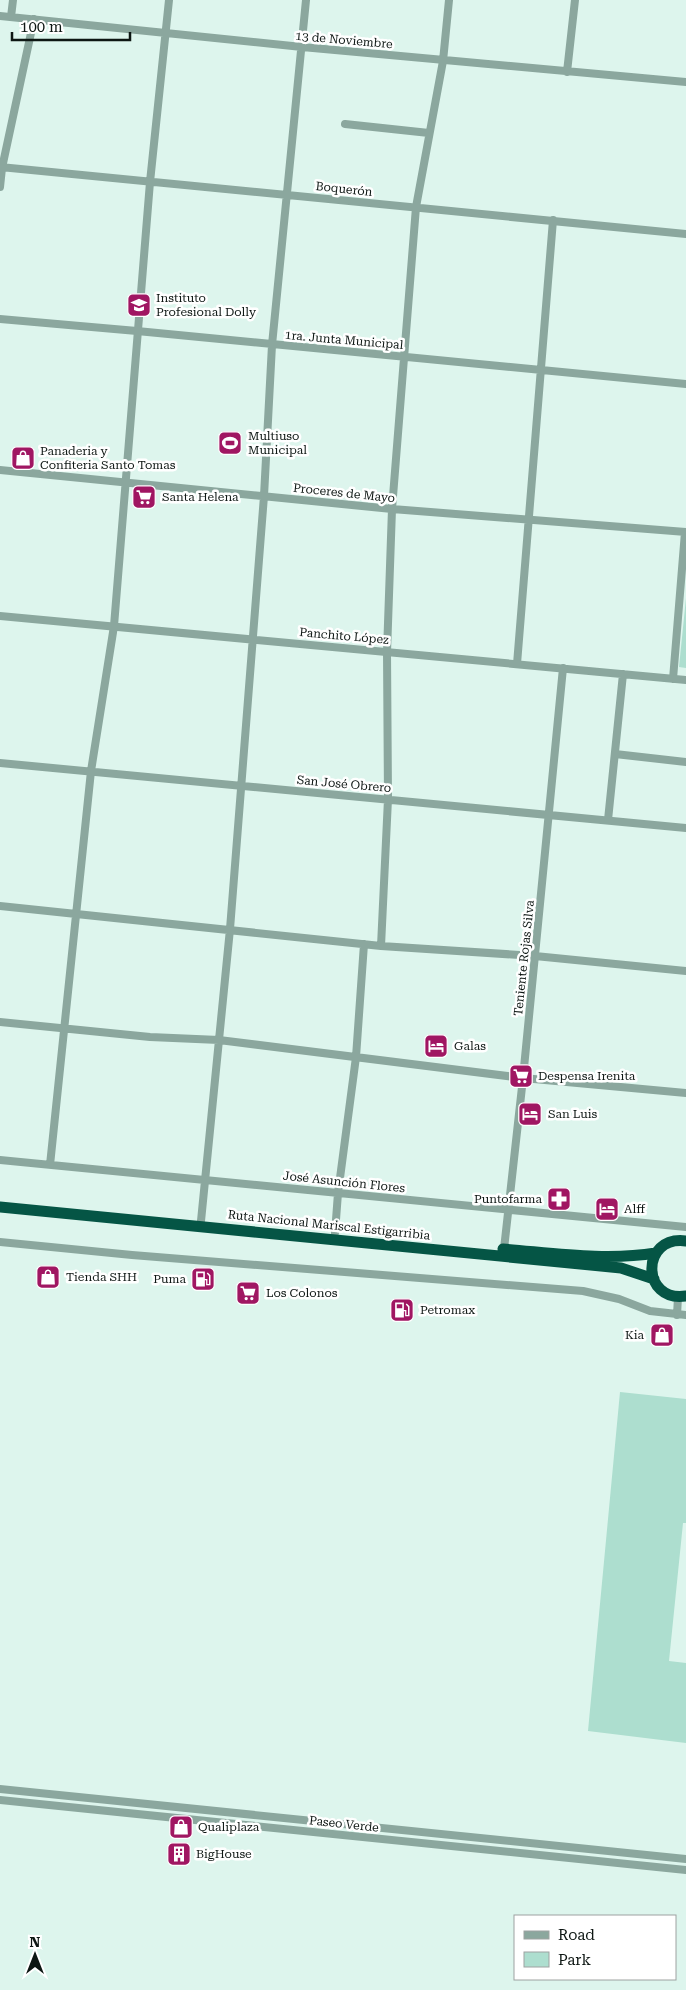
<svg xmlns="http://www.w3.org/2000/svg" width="686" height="1990" font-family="'Roboto Serif',serif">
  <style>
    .green { fill: #addecf }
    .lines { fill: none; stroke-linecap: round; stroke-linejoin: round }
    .minor { stroke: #8ba79e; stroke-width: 8 }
    .highway { stroke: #055545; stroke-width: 11 }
    .labels { text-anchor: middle; stroke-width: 5; stroke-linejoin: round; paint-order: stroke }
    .street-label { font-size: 12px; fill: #0d1613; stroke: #fff }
    .poi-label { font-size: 12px; fill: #0d1613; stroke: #fff; text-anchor: start }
  </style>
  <rect width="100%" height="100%" fill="#ddf5ed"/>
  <path class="green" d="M 686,598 L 686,668 L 679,667 Z
    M 620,1392 L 686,1399 L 686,1523 L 683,1523 L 669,1661 L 686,1663 L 686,1743 L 588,1731 Z"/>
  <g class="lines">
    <path class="minor" d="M 0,16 L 302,47 L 686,82
      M 11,17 L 13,0
      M 567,72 L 575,0
      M 345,124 L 429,133
      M 0,167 L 686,234
      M 0,187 L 2,168 L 34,19
      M 0,319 L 137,331 L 686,384
      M 0,470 L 392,509 L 686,532
      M 0,616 L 686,680
      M 517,664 L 553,220
      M 673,679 L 685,532
      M 615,754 L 686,762
      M 0,763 L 686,828
      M 608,820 L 623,674
      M 0,906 L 381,946 L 535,956 L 686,971
      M 381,946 L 388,799 L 387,652 L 392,509 L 416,207 L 443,61 L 449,0
      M 0,1022 L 150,1037 L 219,1040 L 523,1078 L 686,1093
      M 0,1160 L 686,1227
      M 50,1165 L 91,771 L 114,626 L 150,182 L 169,0
      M 201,1221 L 230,929 L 264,496 L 272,345 L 306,0
      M 335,1233 L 338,1193 L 356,1057 L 364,944
      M 0,1242 L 132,1255 L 583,1291 L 619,1299 L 650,1311 L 686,1315
      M 504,1249 L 523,1078 L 563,668
      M 677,1315 L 678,1297
      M 0,1789 L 686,1859
      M 0,1800 L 686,1870"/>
    <path class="highway" d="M 0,1207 L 621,1268 L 654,1279
      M 686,1241 C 640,1235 641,1303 686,1296
      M 503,1249 C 554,1253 605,1261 656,1253"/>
  </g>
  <defs>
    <g id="school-square" transform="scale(1.25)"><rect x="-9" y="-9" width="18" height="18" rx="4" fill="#a01662" stroke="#fff"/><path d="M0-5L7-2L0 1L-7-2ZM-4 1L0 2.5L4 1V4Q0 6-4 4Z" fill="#fff"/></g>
    <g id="stadium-square" transform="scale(1.25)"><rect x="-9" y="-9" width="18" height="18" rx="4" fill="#a01662" stroke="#fff"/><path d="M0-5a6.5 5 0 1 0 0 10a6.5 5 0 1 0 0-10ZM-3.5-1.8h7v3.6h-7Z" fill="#fff"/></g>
    <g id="shop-square" transform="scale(1.25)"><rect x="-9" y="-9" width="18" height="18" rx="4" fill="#a01662" stroke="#fff"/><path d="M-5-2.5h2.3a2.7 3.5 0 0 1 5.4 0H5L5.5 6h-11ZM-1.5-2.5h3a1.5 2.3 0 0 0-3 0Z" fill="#fff"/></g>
    <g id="supermarket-square" transform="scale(1.25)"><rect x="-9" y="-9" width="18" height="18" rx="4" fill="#a01662" stroke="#fff"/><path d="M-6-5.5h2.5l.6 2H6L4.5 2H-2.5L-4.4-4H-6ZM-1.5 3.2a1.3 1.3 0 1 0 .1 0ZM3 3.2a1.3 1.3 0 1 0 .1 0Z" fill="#fff"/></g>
    <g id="hotel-square" transform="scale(1.25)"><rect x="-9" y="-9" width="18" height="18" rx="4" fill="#a01662" stroke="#fff"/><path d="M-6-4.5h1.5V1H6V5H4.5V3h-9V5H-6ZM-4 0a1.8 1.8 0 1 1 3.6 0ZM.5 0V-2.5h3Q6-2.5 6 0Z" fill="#fff"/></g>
    <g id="pharmacy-square" transform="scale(1.25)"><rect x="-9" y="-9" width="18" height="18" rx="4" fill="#a01662" stroke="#fff"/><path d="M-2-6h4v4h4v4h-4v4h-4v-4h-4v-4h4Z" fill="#fff"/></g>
    <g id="fuel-square" transform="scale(1.25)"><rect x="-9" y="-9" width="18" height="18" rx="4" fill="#a01662" stroke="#fff"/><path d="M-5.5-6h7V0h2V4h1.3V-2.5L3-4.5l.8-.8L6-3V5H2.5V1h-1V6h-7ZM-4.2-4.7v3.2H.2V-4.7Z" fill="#fff"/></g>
    <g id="building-square" transform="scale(1.25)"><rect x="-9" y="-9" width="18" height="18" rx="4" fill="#a01662" stroke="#fff"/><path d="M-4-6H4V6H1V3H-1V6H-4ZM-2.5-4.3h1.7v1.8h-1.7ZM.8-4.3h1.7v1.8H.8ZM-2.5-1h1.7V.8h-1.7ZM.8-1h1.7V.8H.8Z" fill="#fff"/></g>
  </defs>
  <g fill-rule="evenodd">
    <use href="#school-square" x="139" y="305"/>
    <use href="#stadium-square" x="230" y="443"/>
    <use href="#shop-square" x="23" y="458"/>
    <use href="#supermarket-square" x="144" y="497"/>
    <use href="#hotel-square" x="436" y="1046"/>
    <use href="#supermarket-square" x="521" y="1076"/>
    <use href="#hotel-square" x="530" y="1114"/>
    <use href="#pharmacy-square" x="559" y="1199"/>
    <use href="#hotel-square" x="607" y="1209"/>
    <use href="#shop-square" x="48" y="1277"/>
    <use href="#fuel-square" x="203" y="1279"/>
    <use href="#supermarket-square" x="248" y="1293"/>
    <use href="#fuel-square" x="402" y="1310"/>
    <use href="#shop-square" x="662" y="1335"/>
    <use href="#shop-square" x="181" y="1827"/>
    <use href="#building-square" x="179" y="1854"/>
  </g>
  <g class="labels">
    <g class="street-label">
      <text transform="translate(344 40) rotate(5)" y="4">13 de Noviembre</text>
      <text transform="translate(344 189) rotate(6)" y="4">Boquerón</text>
      <text transform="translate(344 340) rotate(5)" y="4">1ra. Junta Municipal</text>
      <text transform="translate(344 493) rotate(6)" y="4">Proceres de Mayo</text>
      <text transform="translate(344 636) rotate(5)" y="4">Panchito López</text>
      <text transform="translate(344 784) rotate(5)" y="4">San José Obrero</text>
      <text transform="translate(524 958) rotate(-84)" y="4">Teniente Rojas Silva</text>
      <text transform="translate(344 1182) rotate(6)" y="4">José Asunción Flores</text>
      <text transform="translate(329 1225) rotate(6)" y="4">Ruta Nacional Mariscal Estigarribia</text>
      <text transform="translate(344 1824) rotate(6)" y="4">Paseo Verde</text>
    </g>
    <g class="poi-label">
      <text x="156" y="302">Instituto<tspan x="156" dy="14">Profesional Dolly</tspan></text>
      <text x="248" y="440">Multiuso<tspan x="248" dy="14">Municipal</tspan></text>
      <text x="40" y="455">Panaderia y<tspan x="40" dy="14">Confiteria Santo Tomas</tspan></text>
      <text x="162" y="501">Santa Helena</text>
      <text x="454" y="1050">Galas</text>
      <text x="538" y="1080">Despensa Irenita</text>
      <text x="548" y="1118">San Luis</text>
      <text x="542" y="1203" text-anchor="end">Puntofarma</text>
      <text x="624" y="1213">Alff</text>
      <text x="66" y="1281">Tienda SHH</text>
      <text x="186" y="1283" text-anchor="end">Puma</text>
      <text x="266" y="1297">Los Colonos</text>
      <text x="420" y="1314">Petromax</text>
      <text x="644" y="1339" text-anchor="end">Kia</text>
      <text x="198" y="1831">Qualiplaza</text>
      <text x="196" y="1858">BigHouse</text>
    </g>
  </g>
  <rect x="514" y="1915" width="162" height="65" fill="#ffffff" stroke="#9ea2a1"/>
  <rect x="524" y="1931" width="25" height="8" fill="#8ba79e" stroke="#9ea2a1"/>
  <text x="558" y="1940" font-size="15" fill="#0d1613">Road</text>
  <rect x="524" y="1952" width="25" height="15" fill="#addecf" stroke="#9ea2a1"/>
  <text x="558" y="1965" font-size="15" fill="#0d1613">Park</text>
  <g transform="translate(35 1955)" stroke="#ffffff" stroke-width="4" paint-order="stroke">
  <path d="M0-4L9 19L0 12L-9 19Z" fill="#0d1613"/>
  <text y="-8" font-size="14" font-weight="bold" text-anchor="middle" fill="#0d1613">N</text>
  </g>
  <path d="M12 32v8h118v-8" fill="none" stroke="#0d1613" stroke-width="2.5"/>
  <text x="20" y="32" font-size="15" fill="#0d1613" stroke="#ffffff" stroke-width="4" paint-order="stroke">100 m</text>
</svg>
